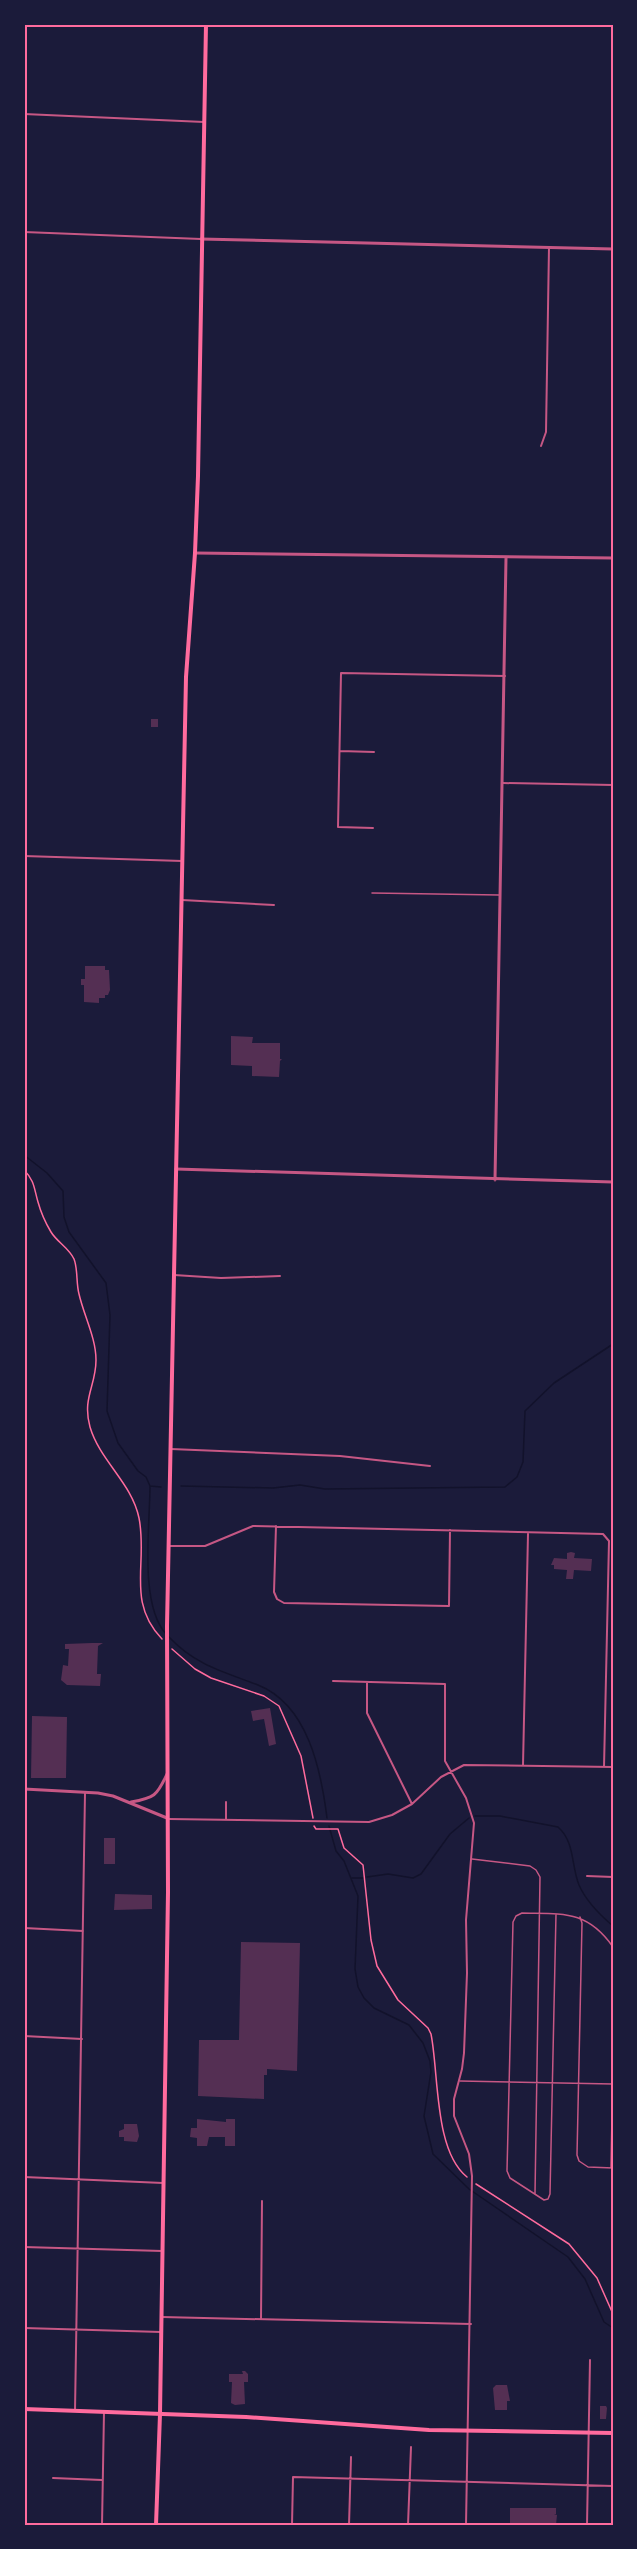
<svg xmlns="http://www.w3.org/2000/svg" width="637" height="2549" font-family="Montserrat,sans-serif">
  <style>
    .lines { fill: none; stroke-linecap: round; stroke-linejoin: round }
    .stream { stroke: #12122b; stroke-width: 1.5 }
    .building { fill: #542f53 }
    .path { stroke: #ff6b9d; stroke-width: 1.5 }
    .service { stroke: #c65784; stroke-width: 1.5 }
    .minor { stroke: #c65784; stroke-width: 2 }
    .tertiary { stroke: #c65784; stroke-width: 3 }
    .secondary { stroke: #ff6b9d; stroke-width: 4 }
    .primary { stroke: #ff6b9d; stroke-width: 4 }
    .neatline { fill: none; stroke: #ff6b9d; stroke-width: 2 }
  </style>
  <rect width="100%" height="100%" fill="#1b1b3a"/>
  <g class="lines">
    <path class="stream" d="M 24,1155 L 47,1173 L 63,1191 L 64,1217 L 69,1232 L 106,1283 L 110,1315 L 107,1411 L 118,1443 L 138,1471 L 146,1477 L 150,1486 C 150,1526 139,1604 166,1634
      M 150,1486 L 161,1487
      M 181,1486 L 273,1488 L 300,1485 L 325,1489 L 505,1487 L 517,1477 L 523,1462 L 525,1411 L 554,1383 L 613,1344
      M 169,1637 C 195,1665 224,1672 258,1685 C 308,1705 321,1770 327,1818
      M 475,1816 L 500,1816 L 558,1827 C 575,1842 571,1865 579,1885 C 586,1901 600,1915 613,1926
      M 329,1826 L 336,1851 L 344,1861 L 358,1896 L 355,1969 L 358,1987 L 364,1998 L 374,2008 L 409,2025 L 423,2043 L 430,2061 L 431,2072 L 424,2116 L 433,2154 L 469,2189 L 568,2257 L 585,2279 L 604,2322 L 613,2328
      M 367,1877 L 388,1874 L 413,1878 L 421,1874 L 450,1834 L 469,1818
      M 352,1878 L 363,1878"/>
  </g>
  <path class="building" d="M 151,719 L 158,719 L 158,727 L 151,727 Z
    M 85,966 L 105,966 L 105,970 L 109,970 L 110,990 L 108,995 L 105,995 L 105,998 L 99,998 L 99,1003 L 84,1002 L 84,985 L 81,985 L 81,979 L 85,979 Z
    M 231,1036 L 253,1037 L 252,1043 L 280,1043 L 280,1059 L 282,1059 L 280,1061 L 279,1077 L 252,1076 L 252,1066 L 231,1065 Z
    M 571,1552 L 575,1553 L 574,1558 L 592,1559 L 591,1571 L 574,1570 L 573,1579 L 566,1579 L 567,1570 L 554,1569 L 554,1565 L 551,1565 L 554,1558 L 567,1559 L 567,1553 Z
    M 92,1643 L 103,1643 L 98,1646 L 97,1674 L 101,1674 L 100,1686 L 67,1685 L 61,1680 L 63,1665 L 68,1666 L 69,1649 L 65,1649 L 65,1644 Z
    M 270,1708 L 276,1744 L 269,1746 L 264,1719 L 253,1721 L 251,1711 Z
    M 32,1716 L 67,1717 L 66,1778 L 31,1778 Z
    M 104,1838 L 115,1838 L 115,1864 L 104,1864 Z
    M 115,1894 L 152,1895 L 152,1909 L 114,1910 Z
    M 241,1942 L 300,1943 L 297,2071 L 267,2069 L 267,2075 L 264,2075 L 264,2099 L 198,2096 L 199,2040 L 239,2040 Z
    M 197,2119 L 226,2122 L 226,2119 L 235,2119 L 235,2146 L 225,2146 L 225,2137 L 209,2137 L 207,2146 L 197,2146 L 197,2138 L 190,2137 L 191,2128 L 197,2128 Z
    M 124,2124 L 137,2124 L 139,2136 L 137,2142 L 124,2141 L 124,2137 L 119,2137 L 119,2131 L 124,2129 Z
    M 242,2371 L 245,2371 L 248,2374 L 248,2382 L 244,2382 L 245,2404 L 235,2405 L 231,2403 L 232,2382 L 229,2382 L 229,2374 L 243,2374 Z
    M 496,2385 L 507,2385 L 510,2401 L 507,2401 L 507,2410 L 495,2410 L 493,2388 Z
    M 600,2406 L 606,2406 L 607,2408 L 606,2419 L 600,2419 Z
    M 510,2508 L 556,2508 L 556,2514 L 554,2514 L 557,2515 L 556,2525 L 510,2525 Z"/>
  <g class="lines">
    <path class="path" d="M 24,1170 C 35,1181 34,1189 38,1202 C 41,1213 45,1222 51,1232 C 57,1242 69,1248 74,1259 C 78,1269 76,1283 79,1294 C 84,1316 96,1338 96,1360 C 96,1386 82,1398 90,1427 C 100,1461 132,1483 139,1518 C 148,1563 126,1602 162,1639
      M 172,1649 L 195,1669 L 211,1678 L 264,1696 L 279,1706 L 301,1756 L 313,1818
      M 314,1826 L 316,1829 L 338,1829 L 344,1848 L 363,1865 L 371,1940 L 377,1966 L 398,2000 L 428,2028 L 431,2034 C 439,2074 434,2151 467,2177
      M 476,2184 L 569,2244 L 597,2278 L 613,2314"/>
    <path class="service" d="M 372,893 L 499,895
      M 472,1859 L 530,1866 L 536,1870 L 540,1877 L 535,2194
      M 556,1914 L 550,2194 L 548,2199 L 544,2200 L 510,2178 L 507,2171 L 513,1922 L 516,1916 L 522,1913 C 563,1914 587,1910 613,1947
      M 580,1917 L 582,1923 L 577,2155 L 579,2161 L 588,2167 L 613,2168
      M 460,2081 L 613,2084
      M 611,2167 L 613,2061"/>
    <path class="minor" d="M 24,114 L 204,122
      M 24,232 L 201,239
      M 541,446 L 546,432 L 549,247
      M 340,751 L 374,752
      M 503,783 L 613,785
      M 373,828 L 338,827 L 341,673 L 505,676
      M 24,856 L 182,861
      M 182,900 L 274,905
      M 174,1275 L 221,1278 L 280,1276
      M 171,1449 L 340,1456 L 430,1466
      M 276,1526 L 274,1592 L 277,1599 L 284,1603 L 449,1606 L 450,1530
      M 169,1546 L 205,1546 L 253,1526 L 603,1534 L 609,1541 L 604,1767
      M 333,1681 L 445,1684 L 445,1761 L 466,1798 L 474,1823 L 466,1920 L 467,1973 L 464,2053 L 462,2069 L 454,2099 L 454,2116 L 469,2154 L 472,2176 L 466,2525
      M 367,1682 L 367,1713 L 412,1804
      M 523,1765 L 528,1534
      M 169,1819 L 369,1822 L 392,1815 L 412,1804 L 441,1777 L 464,1765 L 613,1767
      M 226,1820 L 226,1802
      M 24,1855 L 25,1789
      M 587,1876 L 613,1877
      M 24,1928 L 83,1931
      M 24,2036 L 82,2039
      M 24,2177 L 163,2183
      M 24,2247 L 162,2251
      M 162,2317 L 471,2324
      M 261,2319 L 262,2201
      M 24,2328 L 161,2332
      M 75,2411 L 85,1793
      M 53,2478 L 102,2480
      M 102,2525 L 104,2412
      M 292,2525 L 293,2477 L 613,2486
      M 349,2525 L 351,2457
      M 408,2525 L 411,2447
      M 587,2525 L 590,2360"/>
    <path class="tertiary" d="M 201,239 L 613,249
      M 195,553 L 613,558
      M 176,1169 L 613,1182
      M 495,1180 L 506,558
      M 24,1789 L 98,1793 L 113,1796 L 167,1818
      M 131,1802 C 154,1798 157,1796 167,1774"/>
    <path class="secondary" d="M 24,2409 L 246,2417 L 429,2430 L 613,2433"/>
    <path class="primary" d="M 156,2525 L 160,2414 L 168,1892 L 167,1626 L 174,1275 L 186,677 L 195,553 L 198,476 L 206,24"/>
  </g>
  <rect width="637" height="2549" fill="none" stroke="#1b1b3a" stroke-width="51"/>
  <rect x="26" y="26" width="586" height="2498" class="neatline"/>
</svg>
